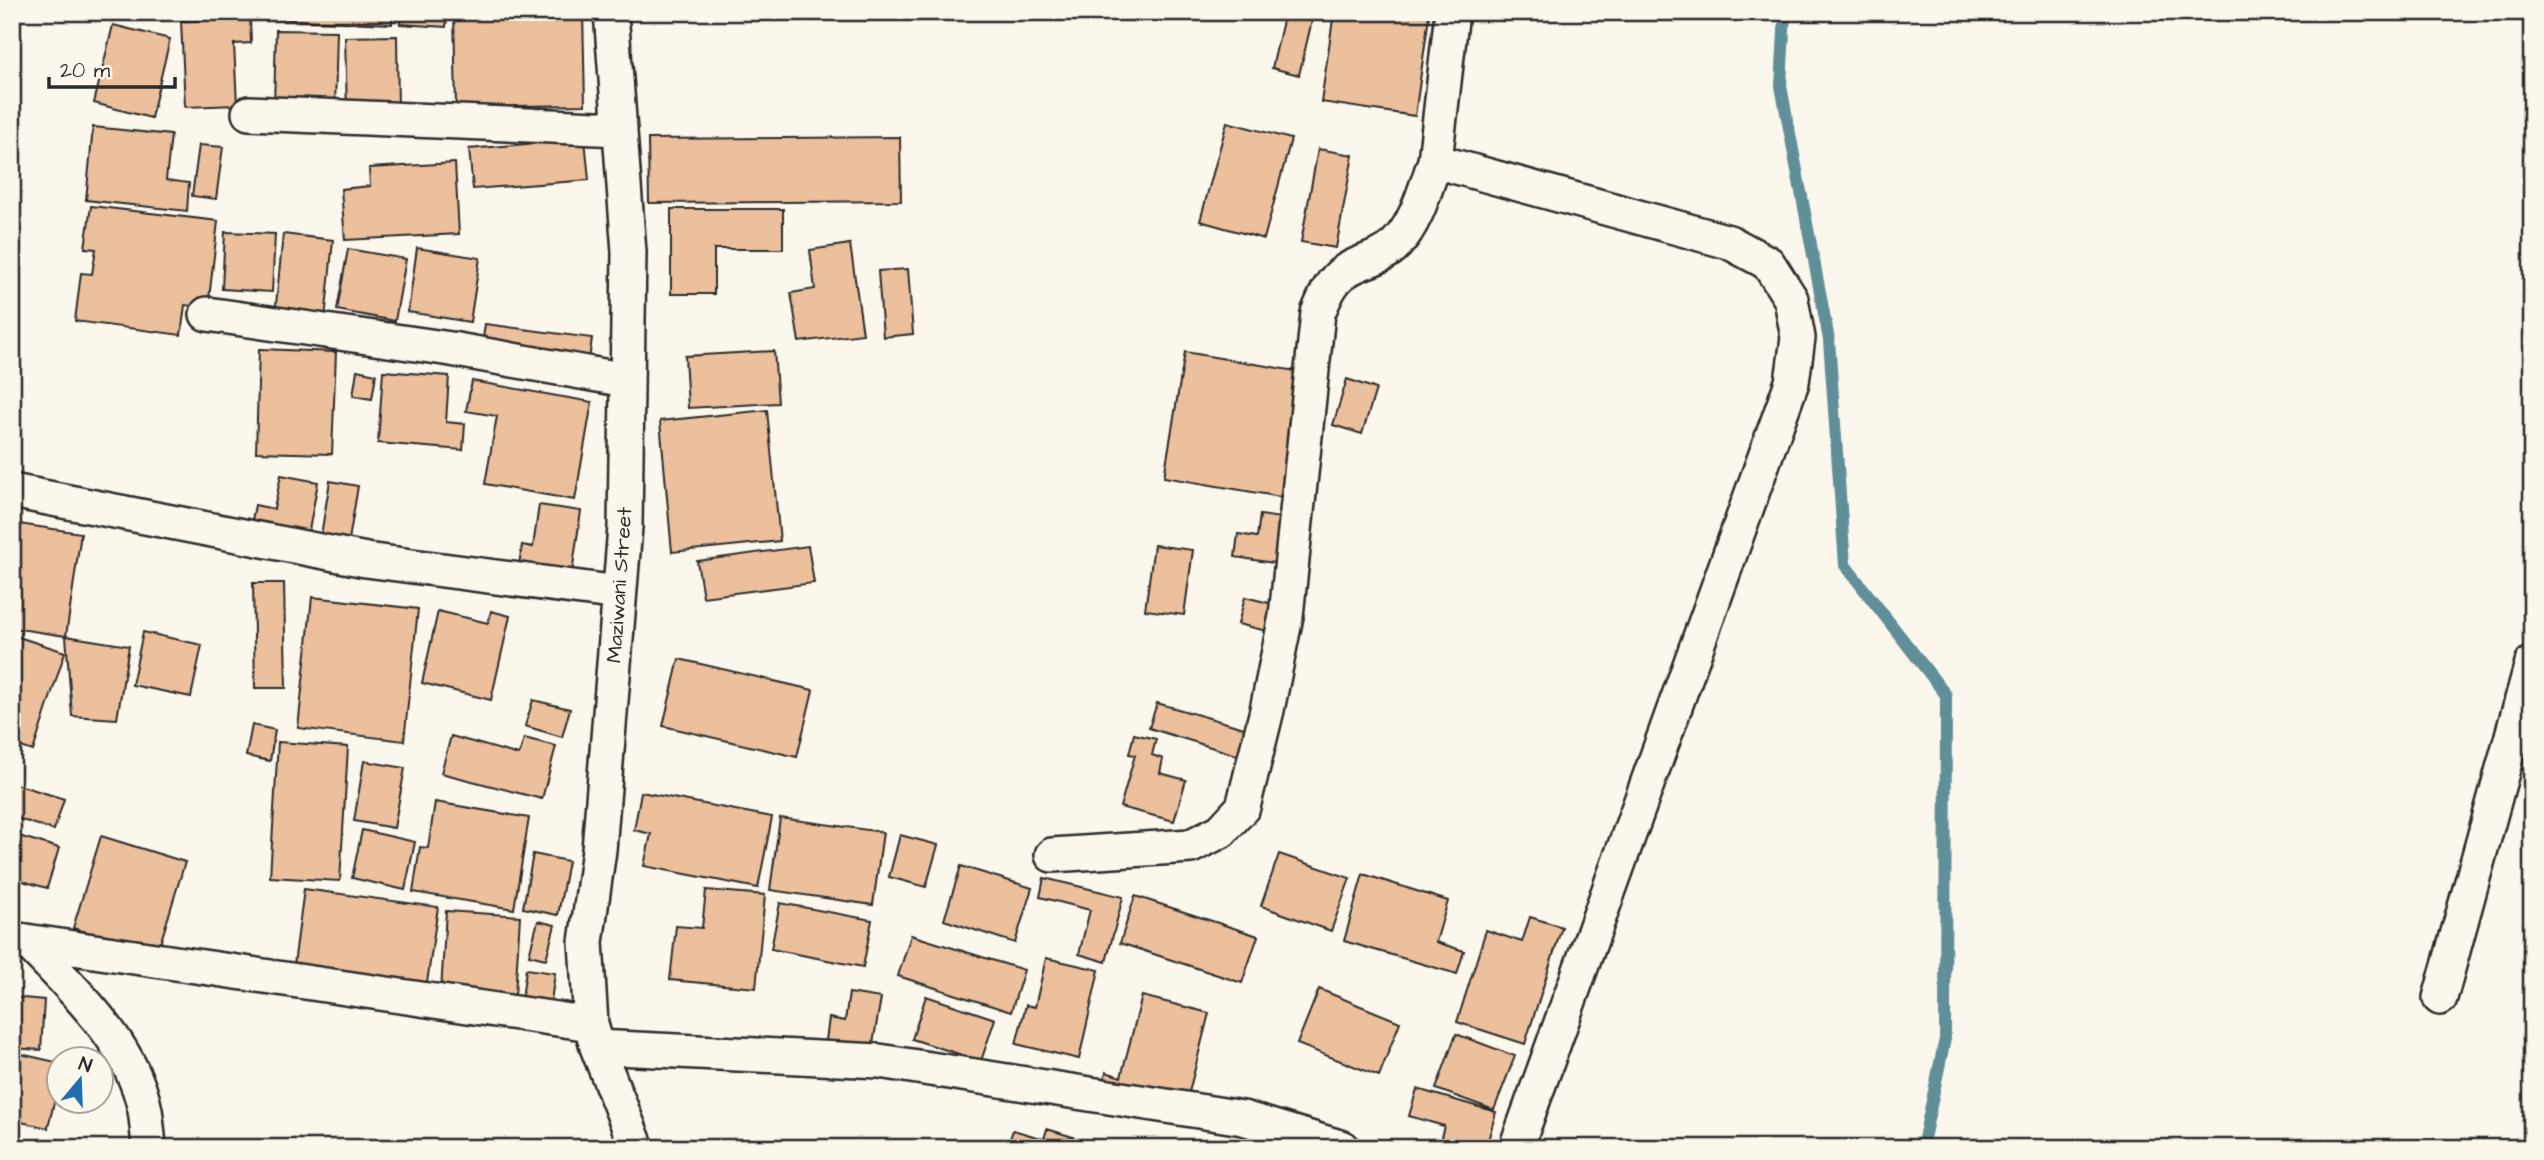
<svg xmlns="http://www.w3.org/2000/svg" width="2544" height="1160" font-family="'Architects Daughter',sans-serif">
  <style>
    .lines { fill: none; stroke-linecap: round; stroke-linejoin: round }
    .stream { stroke: #608f99; stroke-width: 12 }
    .building { fill: #ecc09c; stroke: #2b2b2b; stroke-width: 2 }
    .minor-casing { stroke: #2b2b2b; stroke-width: 38 }
    .minor { stroke: #fbf7ec; stroke-width: 33 }
    .labels { text-anchor: middle; stroke-width: 5; stroke-linejoin: round; paint-order: stroke }
    .street-label { font-size: 21px; fill: #2b2b2b; stroke: #fbf7ec }
  </style>
  <rect width="100%" height="100%" fill="#fbf7ec"/>
  <filter id="ink" filterUnits="userSpaceOnUse"><feTurbulence type="fractalNoise" baseFrequency=".0143" numOctaves="2"/><feDisplacementMap in="SourceGraphic" scale="14" xChannelSelector="R" yChannelSelector="G"/><feConvolveMatrix kernelMatrix="1 2 1 2 8 2 1 2 1" color-interpolation-filters="sRGB"/></filter>
  <g filter="url(#ink)">
    <g class="lines">
      <path class="stream" d="M 1785,12 L 1781,86 L 1829,340 L 1845,565 L 1946,695 L 1945,1039 L 1922,1148"/>
    </g>
    <path class="building" d="M 270,12 L 392,12 L 392,24 L 270,19 Z
      M 401,12 L 447,12 L 446,27 L 400,24 Z
      M 454,12 L 583,12 L 585,105 L 456,107 Z
      M 1285,12 L 1314,12 L 1299,75 L 1272,68 Z
      M 1334,12 L 1401,12 L 1429,16 L 1415,116 L 1321,102 Z
      M 250,18 L 251,43 L 234,44 L 237,105 L 185,107 L 181,21 Z
      M 113,25 L 170,39 L 151,118 L 94,103 Z
      M 276,30 L 337,31 L 335,108 L 274,106 Z
      M 397,36 L 398,110 L 347,111 L 345,37 Z
      M 1227,122 L 1291,139 L 1264,239 L 1200,221 Z
      M 93,127 L 171,135 L 166,180 L 189,183 L 187,211 L 86,200 Z
      M 900,137 L 901,201 L 649,203 L 648,139 Z
      M 585,139 L 589,180 L 473,189 L 469,149 Z
      M 199,145 L 223,147 L 216,199 L 192,196 Z
      M 1318,149 L 1353,155 L 1336,248 L 1301,242 Z
      M 455,163 L 459,234 L 345,240 L 341,189 L 370,186 L 369,168 Z
      M 91,206 L 218,221 L 208,308 L 185,305 L 181,335 L 75,321 L 81,273 L 92,274 L 96,249 L 85,248 Z
      M 671,209 L 783,209 L 783,249 L 714,249 L 714,294 L 671,294 Z
      M 225,232 L 275,234 L 272,292 L 222,289 Z
      M 283,234 L 333,240 L 325,320 L 275,315 Z
      M 850,244 L 863,334 L 799,342 L 791,293 L 815,289 L 810,250 Z
      M 417,248 L 480,258 L 470,322 L 408,312 Z
      M 348,249 L 406,259 L 395,321 L 337,310 Z
      M 908,269 L 913,334 L 883,337 L 878,271 Z
      M 485,324 L 592,338 L 589,360 L 482,345 Z
      M 259,349 L 336,352 L 332,454 L 256,452 Z
      M 774,351 L 778,403 L 688,408 L 685,356 Z
      M 1185,352 L 1302,372 L 1281,497 L 1164,477 Z
      M 357,370 L 376,374 L 372,399 L 353,396 Z
      M 383,371 L 449,376 L 446,422 L 465,424 L 463,450 L 378,443 Z
      M 1347,379 L 1376,389 L 1362,434 L 1333,425 Z
      M 472,381 L 592,402 L 575,500 L 485,484 L 497,416 L 466,411 Z
      M 767,410 L 780,541 L 672,552 L 660,421 Z
      M 281,475 L 318,482 L 307,541 L 250,530 L 255,505 L 274,509 Z
      M 330,481 L 358,486 L 348,546 L 320,541 Z
      M 539,505 L 581,511 L 571,580 L 518,572 L 522,545 L 533,547 Z
      M 1260,515 L 1281,518 L 1274,563 L 1235,557 L 1238,534 L 1257,537 Z
      M 12,523 L 81,533 L 66,636 L 12,628 Z
      M 1154,545 L 1193,550 L 1184,615 L 1145,610 Z
      M 808,546 L 814,583 L 703,597 L 697,561 Z
      M 253,583 L 284,583 L 286,688 L 255,688 Z
      M 312,597 L 418,609 L 404,741 L 298,728 Z
      M 1245,597 L 1273,604 L 1267,631 L 1238,624 Z
      M 438,611 L 488,623 L 491,611 L 510,616 L 491,700 L 422,683 Z
      M 143,632 L 202,645 L 191,697 L 132,685 Z
      M 12,635 L 65,652 L 33,751 L 12,744 Z
      M 66,636 L 129,646 L 117,719 L 72,716 Z
      M 679,659 L 813,690 L 797,757 L 663,726 Z
      M 533,700 L 570,709 L 562,737 L 525,726 Z
      M 1157,703 L 1251,730 L 1243,757 L 1149,728 Z
      M 252,725 L 275,730 L 270,761 L 246,756 Z
      M 1134,734 L 1156,739 L 1152,755 L 1163,759 L 1160,773 L 1186,780 L 1174,821 L 1120,807 L 1135,755 L 1129,754 Z
      M 451,736 L 519,755 L 524,738 L 556,746 L 542,799 L 441,773 Z
      M 278,742 L 348,747 L 340,881 L 270,877 Z
      M 364,761 L 405,768 L 394,828 L 354,821 Z
      M 12,783 L 64,799 L 54,830 L 12,817 Z
      M 641,792 L 772,817 L 758,888 L 644,866 L 651,834 L 634,830 Z
      M 435,802 L 529,818 L 514,909 L 413,892 L 420,847 L 428,848 Z
      M 780,818 L 883,832 L 873,905 L 770,890 Z
      M 362,830 L 415,842 L 405,890 L 352,878 Z
      M 12,834 L 59,848 L 47,888 L 12,878 Z
      M 900,835 L 938,845 L 926,887 L 889,877 Z
      M 101,836 L 185,862 L 157,954 L 73,928 Z
      M 533,854 L 568,861 L 558,915 L 523,908 Z
      M 1279,854 L 1350,878 L 1331,931 L 1261,906 Z
      M 961,866 L 1032,888 L 1015,943 L 944,920 Z
      M 1363,874 L 1448,901 L 1436,942 L 1464,951 L 1457,974 L 1344,941 Z
      M 1044,878 L 1123,897 L 1106,962 L 1079,954 L 1090,910 L 1040,897 Z
      M 304,889 L 438,907 L 426,990 L 293,972 Z
      M 706,890 L 765,895 L 756,988 L 670,980 L 676,926 L 702,928 Z
      M 1135,896 L 1258,936 L 1242,983 L 1120,943 Z
      M 780,903 L 872,920 L 863,967 L 771,949 Z
      M 446,911 L 520,916 L 515,996 L 441,991 Z
      M 1530,917 L 1562,927 L 1525,1044 L 1457,1022 L 1486,930 L 1522,942 Z
      M 538,921 L 555,925 L 546,959 L 529,955 Z
      M 911,935 L 1024,970 L 1011,1012 L 898,976 Z
      M 1046,958 L 1099,970 L 1079,1059 L 1016,1044 L 1026,1005 L 1035,1007 Z
      M 526,969 L 555,973 L 550,1009 L 521,1006 Z
      M 1319,989 L 1400,1022 L 1379,1076 L 1297,1044 Z
      M 849,993 L 881,998 L 871,1055 L 825,1048 L 829,1018 L 845,1021 Z
      M 926,996 L 995,1019 L 981,1061 L 912,1039 Z
      M 1142,996 L 1209,1013 L 1185,1108 L 1102,1086 L 1106,1072 L 1121,1077 Z
      M 12,997 L 44,1000 L 41,1050 L 12,1048 Z
      M 1456,1034 L 1515,1056 L 1494,1110 L 1436,1089 Z
      M 12,1052 L 60,1063 L 60,1077 L 48,1128 L 12,1120 Z
      M 1417,1089 L 1496,1112 L 1486,1148 L 1438,1148 L 1444,1126 L 1409,1116 Z
      M 1047,1129 L 1073,1137 L 1070,1148 L 989,1148 L 992,1139 L 1008,1145 L 1013,1130 L 1044,1139 Z
      M 1243,1142 L 1259,1148 L 1240,1148 Z"/>
    <g class="lines">
      <g class="minor-casing">
        <path id="minor" d="M 611,12 L 629,252 L 625,527 L 599,850 L 586,942 L 591,1024 L 597,1047 L 637,1148
          M 1452,12 L 1435,161 L 1729,242 L 1768,263 L 1791,299 L 1798,338 L 1792,382 L 1516,1148
          M 249,113 L 620,129
          M 207,314 L 451,349 L 626,380
          M 12,491 L 366,560 L 619,593
          M 1052,855 L 1191,846 L 1221,831 L 1243,807 L 1267,710 L 1286,616 L 1318,313 C 1324,299 1330,282 1344,272 C 1360,260 1381,260 1396,244 C 1417,222 1425,189 1435,161
          M 12,939 L 591,1024
          M 27,941 C 73,990 131,1041 145,1110 C 147,1123 148,1135 149,1148
          M 2440,998 L 2532,663
          M 597,1047 L 879,1061 L 1243,1118 L 1343,1148"/>
      </g>
      <use href="#minor" class="minor"/>
    </g>
  </g>
  <g class="labels">
    <g class="street-label">
      <text transform="translate(619 585) rotate(-86)" y="7">Maziwani Street</text>
    </g>
  </g>
  <rect width="2544" height="1160" fill="none" stroke="#fbf7ec" stroke-width="42"/>
  <rect x="21" y="21" width="2502" height="1118" fill="none" stroke="#2b2b2b" stroke-width="2.5" filter="url(#ink)"/>
  <g transform="translate(80 1080) rotate(19)"><circle r="33" fill="#fbf7ec" stroke="#a8a59f" stroke-width="2"/>
  <path d="M0-5L12 26L0 18L-12 26Z" fill="#1f6fb2"/>
  <text y="-10" font-size="19" font-weight="bold" text-anchor="middle" fill="#2b2b2b">N</text>
  </g>
  <path d="M49 77v10h126v-10" fill="none" stroke="#2b2b2b" stroke-width="3.5"/>
  <text x="60" y="77" font-size="21" fill="#2b2b2b" stroke="#fbf7ec" stroke-width="5" paint-order="stroke">20 m</text>
</svg>
